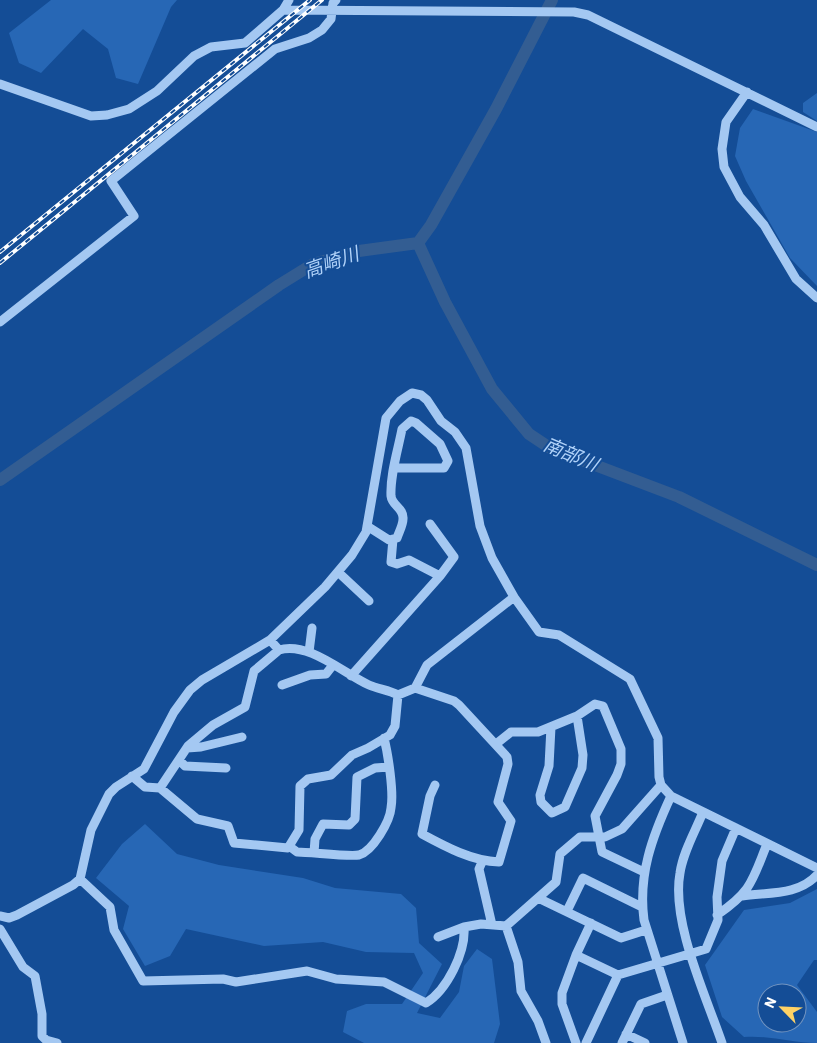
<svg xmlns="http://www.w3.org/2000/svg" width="817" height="1043" font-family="'IBM Plex Sans','Noto Sans JP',sans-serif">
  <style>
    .green { fill: #2767b5; fill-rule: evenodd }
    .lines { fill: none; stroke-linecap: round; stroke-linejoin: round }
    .river { stroke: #335d92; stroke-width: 12 }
    .minor { stroke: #a4c8f2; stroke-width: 9 }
    .rail-casing { stroke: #fff; stroke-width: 4 }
    .rail { stroke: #144d96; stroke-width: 2; stroke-dasharray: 5.5; stroke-linecap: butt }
    .labels { text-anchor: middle; stroke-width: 4; stroke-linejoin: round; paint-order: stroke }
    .water-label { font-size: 19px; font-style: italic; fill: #b0d2f9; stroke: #144d96 }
  </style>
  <rect width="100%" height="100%" fill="#144d96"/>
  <path class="green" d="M 51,0 L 177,0 L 171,7 L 138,84 L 116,78 L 108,49 L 83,29 L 41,73 L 19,63 L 9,33 Z
    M 817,93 L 817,121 L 803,112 L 803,103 Z
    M 753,109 L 817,132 L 817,286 L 790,258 L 746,181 L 735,156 L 740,128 Z
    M 145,824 L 177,854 L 219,865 L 303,878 L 335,888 L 401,894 L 416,908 L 419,943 L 442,964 L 417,1013 L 440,1018 L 459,992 L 464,966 L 477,949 L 492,959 L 500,1024 L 494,1043 L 364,1043 L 343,1032 L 347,1011 L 366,1004 L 402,1004 L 423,973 L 414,953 L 366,952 L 323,942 L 264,946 L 186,929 L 170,956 L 145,966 L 123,929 L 129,906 L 96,878 L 122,844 Z
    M 817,889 L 817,960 L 814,960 L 797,985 L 817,1012 L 817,1043 C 792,1043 769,1035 744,1037 L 722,1017 L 705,965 L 744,910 L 790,903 ZM 767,993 L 797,993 L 797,1023 L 767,1023 Z"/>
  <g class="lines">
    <path class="river" d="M 418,243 L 445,302 L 492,389 L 529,434 L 550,448 L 679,497 L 817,565
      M 0,480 L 279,285 L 313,264 L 338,257 L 359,251 L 418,243 L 431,225 L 496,109 L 552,0"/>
    <path class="minor" d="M 283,10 L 289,0
      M 0,84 L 91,116 L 107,115 L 129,109 L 157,91 L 194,56 L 211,47 L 245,43 L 283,10 L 574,12 L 588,15 L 817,127
      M 747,92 L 726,122 L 722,149 L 724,167 L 740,197 L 764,225 L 796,279 L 817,298
      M 0,322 L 134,216 L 111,181 L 275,49 L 309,38 L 322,30 L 331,19 L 333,3 L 336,0
      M 430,524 L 454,557 L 440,576
      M 367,526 L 389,540 L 397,538 C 399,532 403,525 403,519 C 404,508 392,506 391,496 C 390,474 398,450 402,429 L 411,421 L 416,423 L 440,444 L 448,461 L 444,468 L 395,468
      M 338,572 L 369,601
      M 270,640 L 279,650 C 308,641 343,673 369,685 C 378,689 389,690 398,695 L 415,688 L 454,701 L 459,705 L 507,757 L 508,764 L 498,802 L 511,821 L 499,862 C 472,861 446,847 422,834 L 430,796 L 435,785
      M 309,652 L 312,628
      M 351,676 L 440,576 L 409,560 L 397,564 L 391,562 L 393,539
      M 282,685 L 310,675 L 326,674 L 333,665
      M 415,688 L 427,665 L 514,597 L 539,632 L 559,635 L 630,679 L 658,738 L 659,777 L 661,785 L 671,796 L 817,868
      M 551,727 L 549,766 L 540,795 L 541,802 L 552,813 L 565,807 L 582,768 L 583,755 L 577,716
      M 496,744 L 511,732 L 538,732 L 577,716 L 595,704 L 603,706 L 621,749 L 621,764 L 617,775 L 595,816 L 602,852 L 644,872
      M 187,748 L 201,747 L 242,737
      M 179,760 L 185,766 L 226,768
      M 132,776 L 145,787 L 160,788 L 188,746 L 213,725 L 245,707 L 254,671 L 279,650
      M 160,788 L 197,819 L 228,826 L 234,843 L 288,848 L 299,830 L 300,786 L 308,779 L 331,775 L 352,755 L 368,748 L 390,735 L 395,726 L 398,695
      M 671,796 C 652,837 638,875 644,920 L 683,1043
      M 703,812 C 695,832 683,852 680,873 C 671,922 706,996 722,1043
      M 289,846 L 297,852 C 310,852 349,857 359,855 C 373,851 390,821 391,808 C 394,792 388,754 384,738
      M 314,853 L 315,839 L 323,824 L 349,825 L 355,819 L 357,777 L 375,768 L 389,767
      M 482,862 L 479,869 L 492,925
      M 80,879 L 110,907 L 114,930 L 143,981 L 223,979 L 236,982 L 307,971 L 336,979 L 384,982 L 426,1003 C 447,990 466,952 464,927
      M 742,896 C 767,892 798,896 817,875
      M 538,898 L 621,938 L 646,930
      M 567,911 L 583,878 L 642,907
      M 717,915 C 752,891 752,881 767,844
      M 0,916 L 9,918 L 17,915 L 73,885 L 80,879 L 91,830 L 109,794 L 116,787 L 144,769 L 174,712 L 190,690 L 202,680 L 270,640 L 325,587 L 352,555 L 366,532 L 386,418 L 400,401 L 412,393 L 421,395 L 427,400 L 441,421 L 455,432 L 466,448 L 480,526 L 492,558 L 514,597
      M 0,929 L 23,967 L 35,976 L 42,1014 L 42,1036 L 46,1040 L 57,1043
      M 438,937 L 464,927 L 481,924 L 506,926
      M 618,975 L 706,949 L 718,920 L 717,897 L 722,861 L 736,828
      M 626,1034 L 645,1043
      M 546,1043 L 538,1021 L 521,991 L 518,962 L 506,926 L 556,882 L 560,854 L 580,837 L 605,837 L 622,829 L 661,785
      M 576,1043 L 562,1004 L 562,993 L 576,955
      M 586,1043 L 618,975 L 576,955 L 591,923
      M 622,1043 L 641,1004 L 667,995"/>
    <g class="rail-casing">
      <path id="rail" d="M 0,252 L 310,0
        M 0,263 L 322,0"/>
    </g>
    <use href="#rail" class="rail"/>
  </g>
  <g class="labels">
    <g class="water-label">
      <text transform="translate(331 262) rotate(-19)" y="7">高崎川</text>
      <text transform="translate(571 454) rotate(23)" y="7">南部川</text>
    </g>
  </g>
  <g transform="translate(782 1008) rotate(294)"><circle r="24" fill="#144d96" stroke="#7294c0"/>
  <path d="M0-4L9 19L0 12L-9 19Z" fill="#ffd265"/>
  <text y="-8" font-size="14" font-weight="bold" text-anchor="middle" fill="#ffffff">N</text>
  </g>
</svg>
